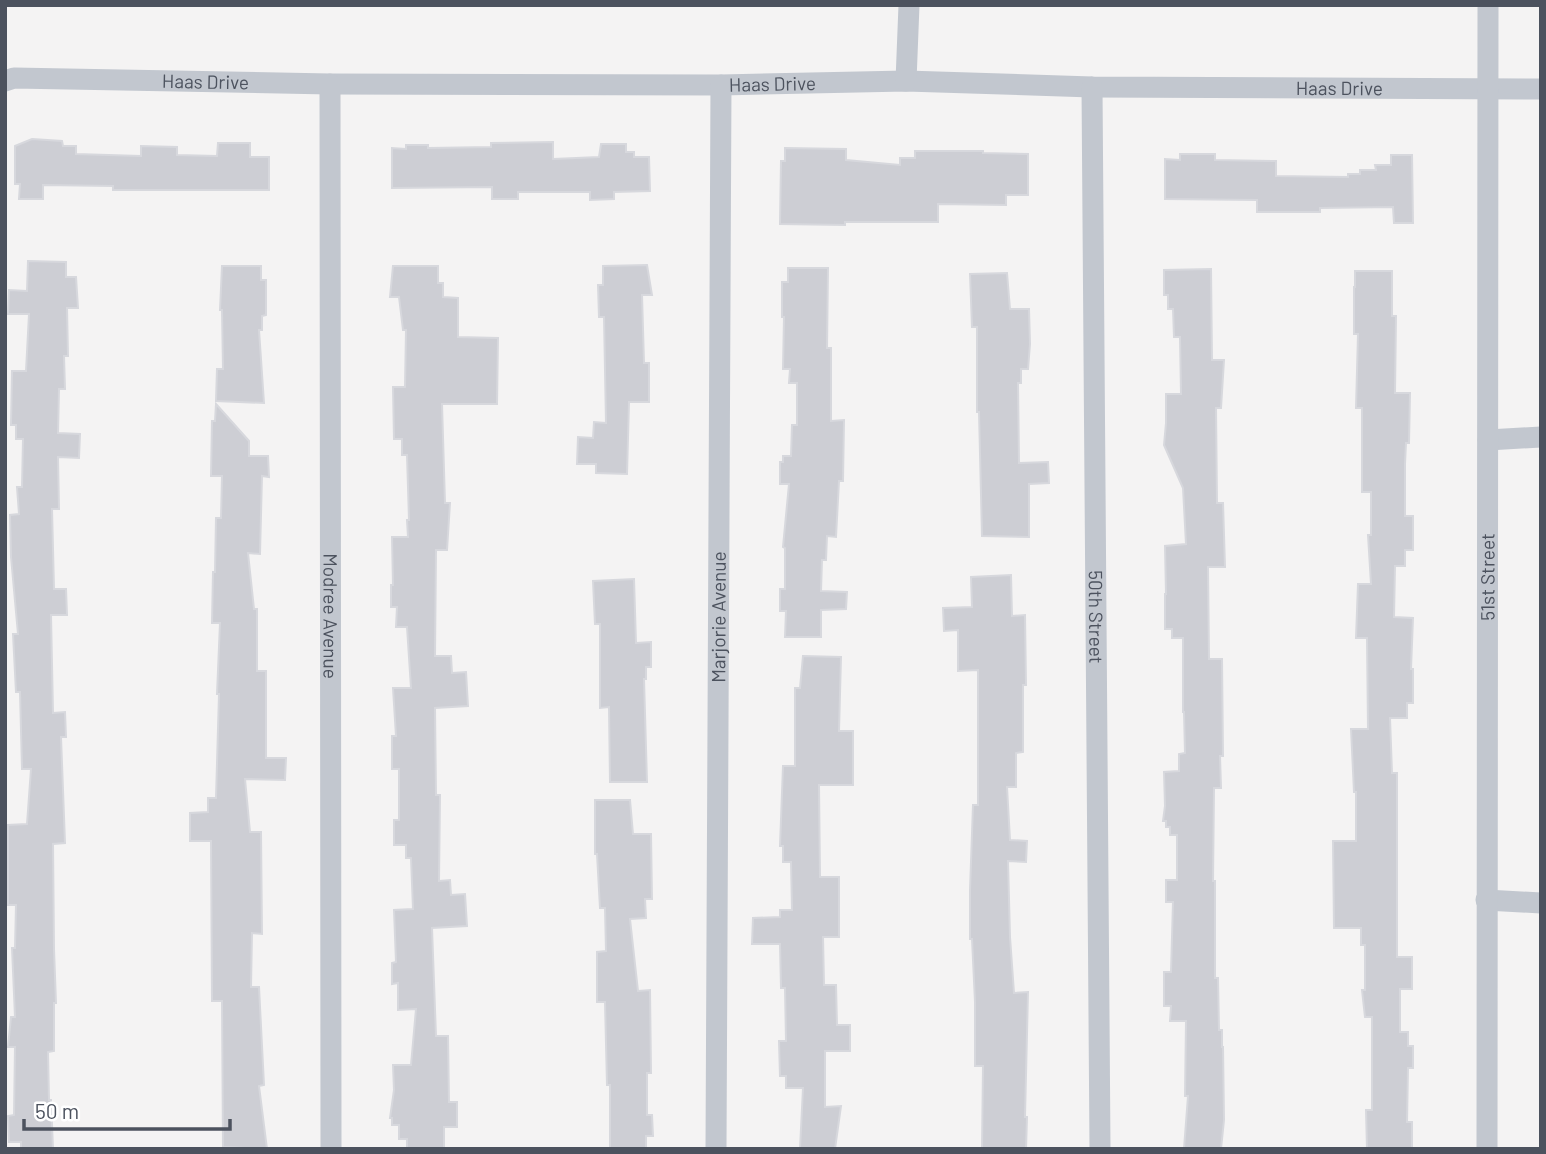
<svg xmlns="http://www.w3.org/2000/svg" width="1546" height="1154" font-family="Barlow,sans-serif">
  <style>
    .building { fill: #cdced4; stroke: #d7d8dd; stroke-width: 2 }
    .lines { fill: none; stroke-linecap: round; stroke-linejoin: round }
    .minor { stroke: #c2c7cf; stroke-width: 21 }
    .labels { text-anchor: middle; stroke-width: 5; stroke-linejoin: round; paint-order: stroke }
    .street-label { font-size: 19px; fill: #4c525e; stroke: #fff }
  </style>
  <rect width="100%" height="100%" fill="#f4f3f3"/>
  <path class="building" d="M 32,139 L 62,141 L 63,146 L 76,146 L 76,154 L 141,156 L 141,146 L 177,147 L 177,155 L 217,156 L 218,143 L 250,143 L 250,157 L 269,157 L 269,190 L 113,190 L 113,186 L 43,185 L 43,199 L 19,199 L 20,184 L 15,184 L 15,146 Z
    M 553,142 L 553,159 L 599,157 L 601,144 L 626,144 L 626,152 L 634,152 L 634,157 L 649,157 L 650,191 L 614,192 L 614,199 L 590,200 L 590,192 L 518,192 L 518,199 L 492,199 L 492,187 L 392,188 L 392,148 L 406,149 L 406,145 L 428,145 L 428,148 L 491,147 L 491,143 Z
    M 785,148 L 846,149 L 846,160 L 900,165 L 900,158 L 915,158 L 915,151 L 983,151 L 983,153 L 1028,154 L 1028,195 L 1006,195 L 1006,205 L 938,204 L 938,222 L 845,222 L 845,225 L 780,224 L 781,161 L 785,161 Z
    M 1180,154 L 1215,154 L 1215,160 L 1276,161 L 1276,176 L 1348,177 L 1348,174 L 1360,174 L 1360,170 L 1376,170 L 1375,165 L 1391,165 L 1391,155 L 1412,155 L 1413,223 L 1394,223 L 1393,207 L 1320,208 L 1320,212 L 1257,212 L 1257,200 L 1165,199 L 1165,159 L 1180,160 Z
    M 28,261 L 66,262 L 66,277 L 76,277 L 78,308 L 67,308 L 68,356 L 64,356 L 65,389 L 59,389 L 58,433 L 80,434 L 79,458 L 58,457 L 59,509 L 52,509 L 54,589 L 66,589 L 67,615 L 51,615 L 53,713 L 65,712 L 66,737 L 61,737 L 65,843 L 53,844 L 54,949 L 56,1003 L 54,1003 L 54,1051 L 48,1052 L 49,1100 L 51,1100 L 53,1149 L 21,1149 L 21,1142 L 9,1142 L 8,1116 L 14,1115 L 15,1047 L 8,1047 L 11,1017 L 15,1017 L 12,948 L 15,948 L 16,905 L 8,905 L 8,825 L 27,824 L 31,769 L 22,769 L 20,692 L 16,692 L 13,634 L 18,634 L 11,557 L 10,515 L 19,514 L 17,487 L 22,487 L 23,439 L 16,439 L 16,425 L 11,425 L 12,371 L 26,371 L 29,314 L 8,314 L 9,290 L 27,291 Z
    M 647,265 L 652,295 L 642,295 L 644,363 L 649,363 L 649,402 L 629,402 L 627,474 L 596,473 L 596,464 L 577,464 L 578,437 L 593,438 L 594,422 L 606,423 L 604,317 L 599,317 L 598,285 L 603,285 L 603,266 Z
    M 222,266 L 261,266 L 261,280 L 266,280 L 266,315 L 262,316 L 262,330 L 259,330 L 264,403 L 216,401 L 217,369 L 223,369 L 222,310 L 220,310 Z
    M 393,266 L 438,266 L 438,283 L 443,283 L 443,297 L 458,298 L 458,337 L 498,338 L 497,404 L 442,404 L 445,503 L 450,503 L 447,550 L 436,550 L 435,656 L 451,656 L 452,673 L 466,672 L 468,706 L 435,708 L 436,795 L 440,795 L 439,881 L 450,880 L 451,895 L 465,894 L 467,926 L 432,928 L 436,1036 L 448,1036 L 449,1102 L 457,1102 L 457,1127 L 444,1127 L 444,1149 L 407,1149 L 407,1139 L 399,1139 L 399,1125 L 392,1125 L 392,1118 L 390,1118 L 394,1090 L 393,1065 L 411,1065 L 416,1009 L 398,1010 L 398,983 L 392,984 L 392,963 L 396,962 L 394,910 L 413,909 L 411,858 L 406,858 L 406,845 L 394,845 L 394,820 L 399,820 L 399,769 L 392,769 L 392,736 L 396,736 L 393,688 L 411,688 L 407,627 L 396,627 L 397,607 L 391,607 L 391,585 L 393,585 L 392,537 L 408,537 L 407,520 L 409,520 L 407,455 L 402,455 L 402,439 L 394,439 L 393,387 L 405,387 L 406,330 L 403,330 L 399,297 L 390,297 Z
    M 788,268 L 828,268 L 827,348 L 831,348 L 831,421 L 844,420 L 843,481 L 839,481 L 836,537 L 827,536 L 826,560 L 822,560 L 821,591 L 847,592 L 846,609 L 821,610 L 821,637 L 785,637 L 786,611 L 780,611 L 780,589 L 785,589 L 785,548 L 783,547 L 789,484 L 780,484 L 780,462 L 783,462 L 783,456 L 791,456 L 792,425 L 797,425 L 797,383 L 789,383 L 790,369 L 783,369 L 784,317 L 782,317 L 782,282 L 788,282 Z
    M 1211,269 L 1212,360 L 1224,360 L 1221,408 L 1216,408 L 1217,503 L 1223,503 L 1225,567 L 1208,567 L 1209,659 L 1222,659 L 1223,756 L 1220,756 L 1221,788 L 1214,788 L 1213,881 L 1215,881 L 1215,978 L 1218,978 L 1219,1030 L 1222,1030 L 1222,1047 L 1223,1047 L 1224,1120 L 1221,1149 L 1184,1149 L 1188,1096 L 1185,1096 L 1186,1021 L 1170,1021 L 1171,1006 L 1164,1006 L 1164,972 L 1171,972 L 1173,902 L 1166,902 L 1166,880 L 1177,880 L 1177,835 L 1170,835 L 1170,827 L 1166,827 L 1166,821 L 1163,821 L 1165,806 L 1164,772 L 1179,771 L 1179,754 L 1185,753 L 1184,712 L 1183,712 L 1183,638 L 1172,638 L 1172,629 L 1165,629 L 1165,594 L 1166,594 L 1165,546 L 1186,544 L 1183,488 L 1164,445 L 1166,423 L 1166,394 L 1181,394 L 1180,337 L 1174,337 L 1173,309 L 1168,309 L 1168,295 L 1164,295 L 1164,270 Z
    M 1355,271 L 1392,271 L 1392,316 L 1396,316 L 1395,393 L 1410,393 L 1409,443 L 1406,443 L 1405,464 L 1405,516 L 1413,516 L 1413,550 L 1405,550 L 1405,566 L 1395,566 L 1394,617 L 1413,618 L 1411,669 L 1413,669 L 1413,703 L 1407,703 L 1407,718 L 1390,718 L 1392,773 L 1397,773 L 1397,957 L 1412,957 L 1412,989 L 1400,989 L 1400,1032 L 1408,1032 L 1408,1046 L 1413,1046 L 1413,1068 L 1408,1068 L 1407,1122 L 1412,1122 L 1412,1149 L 1367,1149 L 1366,1110 L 1372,1110 L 1372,1017 L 1365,1017 L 1362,990 L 1365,990 L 1365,945 L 1361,945 L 1361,928 L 1334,928 L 1333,841 L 1356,841 L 1356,792 L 1354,792 L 1351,729 L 1368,729 L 1367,638 L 1356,638 L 1358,584 L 1371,584 L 1368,535 L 1371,535 L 1371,492 L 1362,492 L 1362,408 L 1356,408 L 1358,334 L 1354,334 L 1354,287 L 1355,287 Z
    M 1007,273 L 1010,309 L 1029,309 L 1030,344 L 1028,369 L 1021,369 L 1021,383 L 1018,383 L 1019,463 L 1048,462 L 1049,483 L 1029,484 L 1029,537 L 982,536 L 979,412 L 977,412 L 977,327 L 972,327 L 970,274 Z
    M 216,404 L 249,441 L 249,456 L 268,456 L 269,477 L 262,476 L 260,554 L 248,553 L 254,609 L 257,609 L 257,671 L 266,671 L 266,758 L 286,758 L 285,780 L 245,779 L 250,832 L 261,832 L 262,934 L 252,933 L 251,987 L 259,987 L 264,1085 L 259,1086 L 267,1149 L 223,1147 L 222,1001 L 212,1001 L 211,841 L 190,841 L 190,813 L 208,812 L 208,798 L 216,798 L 219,694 L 217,694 L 220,623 L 212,623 L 213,572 L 215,572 L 216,518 L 221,518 L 222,476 L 211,476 L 212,421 L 215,421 Z
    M 1011,575 L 1012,616 L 1025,615 L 1026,685 L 1023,685 L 1023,752 L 1016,753 L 1016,787 L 1007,787 L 1010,840 L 1027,841 L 1026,862 L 1008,861 L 1010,937 L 1014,993 L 1028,992 L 1025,1117 L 1027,1117 L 1026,1149 L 982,1149 L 983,1066 L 975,1066 L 975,1002 L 972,939 L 970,939 L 970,890 L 973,805 L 978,805 L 978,670 L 958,671 L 958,630 L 944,631 L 943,608 L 972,607 L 971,577 Z
    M 634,579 L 636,643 L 651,642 L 651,667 L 646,667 L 646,679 L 644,679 L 647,782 L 610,782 L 609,707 L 600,708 L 600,624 L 595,624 L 593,581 Z
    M 803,656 L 841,657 L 839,731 L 853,731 L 853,785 L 819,785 L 820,877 L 839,877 L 839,937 L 823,937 L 824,985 L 836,985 L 837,1025 L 850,1025 L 850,1051 L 825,1051 L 825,1107 L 841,1106 L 835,1149 L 800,1149 L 803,1088 L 786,1088 L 786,1076 L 780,1076 L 779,1041 L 786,1041 L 785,988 L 781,988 L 780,944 L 752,944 L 753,918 L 780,917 L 780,910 L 792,910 L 791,862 L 783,862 L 783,846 L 780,846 L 783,766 L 795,766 L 795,688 L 800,688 Z
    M 595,800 L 630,800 L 633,834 L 651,834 L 652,899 L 645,899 L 646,918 L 630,919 L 638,991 L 650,990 L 651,1073 L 647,1073 L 647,1115 L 652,1115 L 653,1136 L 646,1136 L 646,1149 L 610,1149 L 610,1085 L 607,1085 L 605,1002 L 597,1002 L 597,952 L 606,951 L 605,908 L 600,908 L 597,854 L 595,854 Z"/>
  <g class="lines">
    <g class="minor">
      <path id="s1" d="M 5,81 L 14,78 L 330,84 L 721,85 L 906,81 L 1092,87 L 1541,89"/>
      <path d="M 906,81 L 909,5"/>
      <path id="s2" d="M 330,84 L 331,1149"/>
      <path id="s3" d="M 1092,87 L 1100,1149"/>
      <path d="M 1488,440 L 1541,437"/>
      <path d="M 1486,900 L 1541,903"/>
      <path id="s4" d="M 716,1149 L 721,85"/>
      <path id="s5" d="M 1487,1149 L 1488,5"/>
    </g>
  </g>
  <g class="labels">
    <g class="street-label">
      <text dy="7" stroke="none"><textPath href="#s1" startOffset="201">Haas Drive</textPath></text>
      <text dy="7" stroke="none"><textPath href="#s1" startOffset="768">Haas Drive</textPath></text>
      <text dy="7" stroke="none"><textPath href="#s1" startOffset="1335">Haas Drive</textPath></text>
      <text dy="7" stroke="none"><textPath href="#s5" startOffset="572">51st Street</textPath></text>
      <text dy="7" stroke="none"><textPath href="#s2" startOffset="532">Modree Avenue</textPath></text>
      <text dy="7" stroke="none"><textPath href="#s4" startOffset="532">Marjorie Avenue</textPath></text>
      <text dy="7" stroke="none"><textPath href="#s3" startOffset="530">50th Street</textPath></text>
    </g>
  </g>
  <rect width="1546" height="1154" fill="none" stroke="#4c525e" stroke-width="14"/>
  <path d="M24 1119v10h206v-10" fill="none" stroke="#4c525e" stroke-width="3.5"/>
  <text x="35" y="1119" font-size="21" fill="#4c525e" stroke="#ffffff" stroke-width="5" paint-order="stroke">50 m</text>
</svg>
